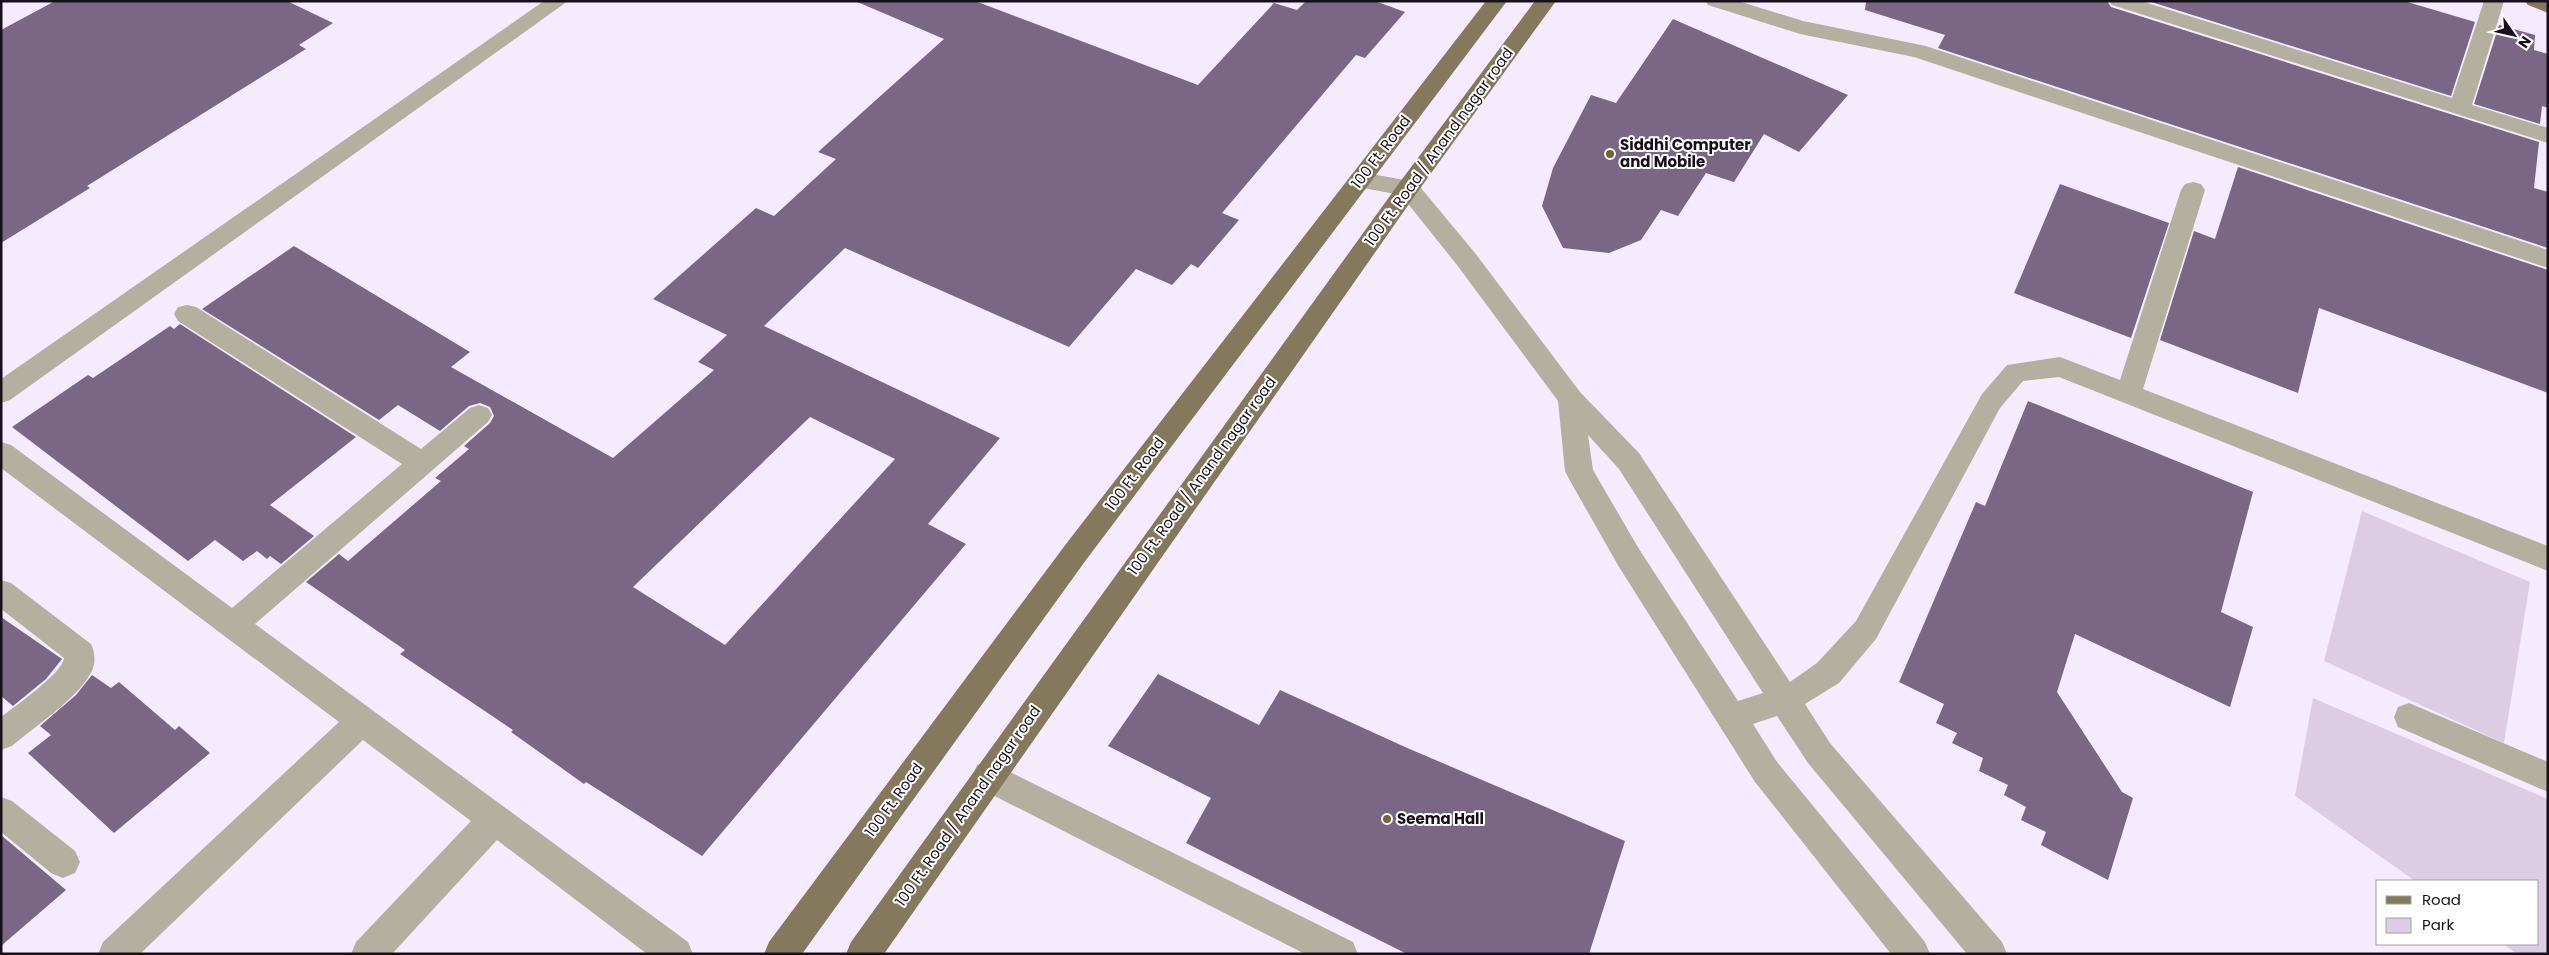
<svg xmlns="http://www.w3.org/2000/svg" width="2549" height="955" font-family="Poppins,sans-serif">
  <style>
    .green { fill: #dccde5 }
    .building { fill: #7a6785; fill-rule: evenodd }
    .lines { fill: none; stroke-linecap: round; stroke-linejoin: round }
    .minor { fill: #b5af9f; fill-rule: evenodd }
    .major { fill: #84795c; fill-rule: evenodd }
    .poi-dot { fill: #776433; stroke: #fff; stroke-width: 2 }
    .labels { text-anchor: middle; stroke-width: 4; stroke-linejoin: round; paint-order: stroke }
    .poi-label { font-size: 15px; font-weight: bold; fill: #17101a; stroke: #fff; text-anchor: start }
    .street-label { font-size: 15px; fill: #17101a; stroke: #fff }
  </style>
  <rect width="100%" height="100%" fill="#f6ebfe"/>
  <path class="green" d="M 2362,511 L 2530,582 L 2504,743 L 2324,661 Z
    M 2313,698 L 2548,799 L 2548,954 L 2517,954 L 2503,944 L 2538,944 L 2538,881 L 2415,881 L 2295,796 Z"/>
  <path class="building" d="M 55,1 L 287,1 L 333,23 L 299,45 L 306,49 L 87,186 L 90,188 L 1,243 L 1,30 Z
    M 855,1 L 975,1 L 1198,85 L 1274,3 L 1297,10 L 1306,1 L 1375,1 L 1405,12 L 1365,58 L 1356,55 L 1222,213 L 1239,220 L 1198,268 L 1191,264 L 1172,285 L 1136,269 L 1069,347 L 845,248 L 764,326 L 1000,438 L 928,524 L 966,544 L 702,856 L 586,782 L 584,784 L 511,732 L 513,730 L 400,654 L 405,650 L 306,582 L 339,554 L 348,561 L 441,481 L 435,478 L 469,449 L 464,446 L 490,423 L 494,416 L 490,407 L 480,403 L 469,406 L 440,431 L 398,405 L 379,420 L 202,309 L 294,246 L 470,352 L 451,367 L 613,458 L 714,370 L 698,362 L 727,335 L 653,299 L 756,208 L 774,216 L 836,159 L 818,152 L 944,39 ZM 810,417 L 895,459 L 725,645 L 633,587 Z
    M 1866,1 L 2107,1 L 2111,7 L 2539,142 L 2534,188 L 2548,192 L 2548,248 L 1938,48 L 1945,35 L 1865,10 Z
    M 2148,1 L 2404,1 L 2475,22 L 2451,96 Z
    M 1673,19 L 1848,95 L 1799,152 L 1764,134 L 1734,182 L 1706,173 L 1678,216 L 1661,210 L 1641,240 L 1609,253 L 1563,248 L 1542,206 L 1553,168 L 1591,95 L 1616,103 Z
    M 2499,25 L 2535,35 L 2534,50 L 2548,54 L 2548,108 L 2542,106 L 2540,124 L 2474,104 Z
    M 2238,167 L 2548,270 L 2548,393 L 2319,308 L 2298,393 L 2160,340 L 2194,231 L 2215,239 Z
    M 2060,184 L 2169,223 L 2131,338 L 2014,293 Z
    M 180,324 L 356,437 L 270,505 L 314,536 L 281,564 L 270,556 L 267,559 L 257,551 L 243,561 L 215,540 L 188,561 L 12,427 L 88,375 L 93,378 L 170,326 L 174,329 Z
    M 2028,401 L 2253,492 L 2221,612 L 2253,627 L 2230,707 L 2075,634 L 2057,692 L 2122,792 L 2133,798 L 2108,880 L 2041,845 L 2046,832 L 2021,820 L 2026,807 L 2004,795 L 2008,785 L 1979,771 L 1983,758 L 1952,743 L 1957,733 L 1936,723 L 1944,704 L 1899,682 L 1976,502 L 1985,506 Z
    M 1,617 L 62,659 L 46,679 L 13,706 L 1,696 Z
    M 1158,674 L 1259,725 L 1280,690 L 1405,747 L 1625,841 L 1589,954 L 1407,954 L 1186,843 L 1211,798 L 1108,746 Z
    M 92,675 L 111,688 L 119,682 L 175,730 L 179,726 L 210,753 L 114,833 L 28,753 L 51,735 L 40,726 L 76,695 Z
    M 1,835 L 66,890 L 1,946 Z"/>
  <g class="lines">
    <path class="minor" d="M 544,1 L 568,1 L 10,400 L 1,403 L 1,379 Z
      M 1705,1 L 1738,1 L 1803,21 L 1926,46 L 2548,250 L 2548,268 L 1914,57 L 1800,34 L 1708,5 Z
      M 2109,1 L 2141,1 L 2452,98 L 2484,1 L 2504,1 L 2472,105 L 2548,128 L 2548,143 L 2112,5 Z
      M 1360,172 L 1416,182 L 1475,253 L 1580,392 L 1639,453 L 1790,682 L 1817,663 L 1856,621 L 1982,394 L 2007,365 L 2060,357 L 2120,380 L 2181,190 L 2185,184 L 2193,182 L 2201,184 L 2205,190 L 2143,389 L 2548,546 L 2548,571 L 2059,377 L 2023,381 L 2000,408 L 1876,639 L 1839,683 L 1805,704 L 1830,743 L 2002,942 L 2007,954 L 1967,954 L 1808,763 L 1777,716 L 1753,724 L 1777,762 L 1925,942 L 1930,954 L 1891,954 L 1755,782 L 1619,567 L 1569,479 L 1565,471 L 1558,401 L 1457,265 L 1401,195 L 1352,186 L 1348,180 L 1352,174 ZM 1588,435 L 1619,469 L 1763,693 L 1738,701 L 1639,549 L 1593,470 Z
      M 187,305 L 196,307 L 421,449 L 470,408 L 479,405 L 488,408 L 492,415 L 488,422 L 255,624 L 688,942 L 693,954 L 647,954 L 497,840 L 392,954 L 351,954 L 356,942 L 471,821 L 363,740 L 140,954 L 98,954 L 103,942 L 339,722 L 1,468 L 1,442 L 11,445 L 232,608 L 402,464 L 178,321 L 174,314 L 178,307 Z
      M 1,580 L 11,583 L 91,644 C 96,655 96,666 89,676 C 76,699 33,728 12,746 L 1,750 L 1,717 C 15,706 62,674 64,658 L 1,609 Z
      M 2409,703 L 2548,762 L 2548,792 L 2398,727 L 2394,717 L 2398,707 Z
      M 988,761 L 1353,942 L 1358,954 L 1305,954 L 977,787 L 972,776 L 977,765 Z
      M 1,797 L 12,801 L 75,851 L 80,862 L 75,873 L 63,878 L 51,873 L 1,832 Z"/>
    <path class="major" d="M 1486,1 L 1507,1 L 1086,560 L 802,954 L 764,954 L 769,942 L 1066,544 Z
      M 1535,1 L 1556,1 L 1416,194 L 884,954 L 846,954 L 851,942 L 1400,182 Z
      M 2525,1 L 2548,1 L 2548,13 L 2528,5 Z"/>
  </g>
  <g class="poi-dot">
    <circle cx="1610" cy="154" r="5"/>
    <circle cx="1387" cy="819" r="5"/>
  </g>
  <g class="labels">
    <g class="poi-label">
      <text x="1620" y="150">Siddhi Computer<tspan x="1620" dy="17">and Mobile</tspan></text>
      <text x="1397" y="824">Seema Hall</text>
    </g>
    <g class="street-label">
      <text transform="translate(1439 147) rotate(-54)" y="5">100 Ft. Road / Anand nagar road</text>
      <text transform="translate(1381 152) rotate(-53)" y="5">100 Ft. Road</text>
      <text transform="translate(1135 474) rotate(-53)" y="5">100 Ft. Road</text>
      <text transform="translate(1202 476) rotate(-54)" y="5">100 Ft. Road / Anand nagar road</text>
      <text transform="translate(894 800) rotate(-54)" y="5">100 Ft. Road</text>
      <text transform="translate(968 806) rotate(-55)" y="5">100 Ft. Road / Anand nagar road</text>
    </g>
  </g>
  <rect width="2549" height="955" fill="none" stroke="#17101a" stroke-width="5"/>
  <rect x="2376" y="880" width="162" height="65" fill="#ffffff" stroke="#a29fa3"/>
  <rect x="2386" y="896" width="25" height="8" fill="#84795c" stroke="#a29fa3"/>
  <text x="2422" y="905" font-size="15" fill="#17101a">Road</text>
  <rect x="2386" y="918" width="25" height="15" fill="#dccde5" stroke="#a29fa3"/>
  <text x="2422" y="930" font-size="15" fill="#17101a">Park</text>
  <g transform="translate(2514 35) rotate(124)" stroke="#ffffff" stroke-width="4" paint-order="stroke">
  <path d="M0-4L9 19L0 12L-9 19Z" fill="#17101a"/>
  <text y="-8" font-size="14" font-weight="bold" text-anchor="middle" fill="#17101a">N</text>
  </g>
</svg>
